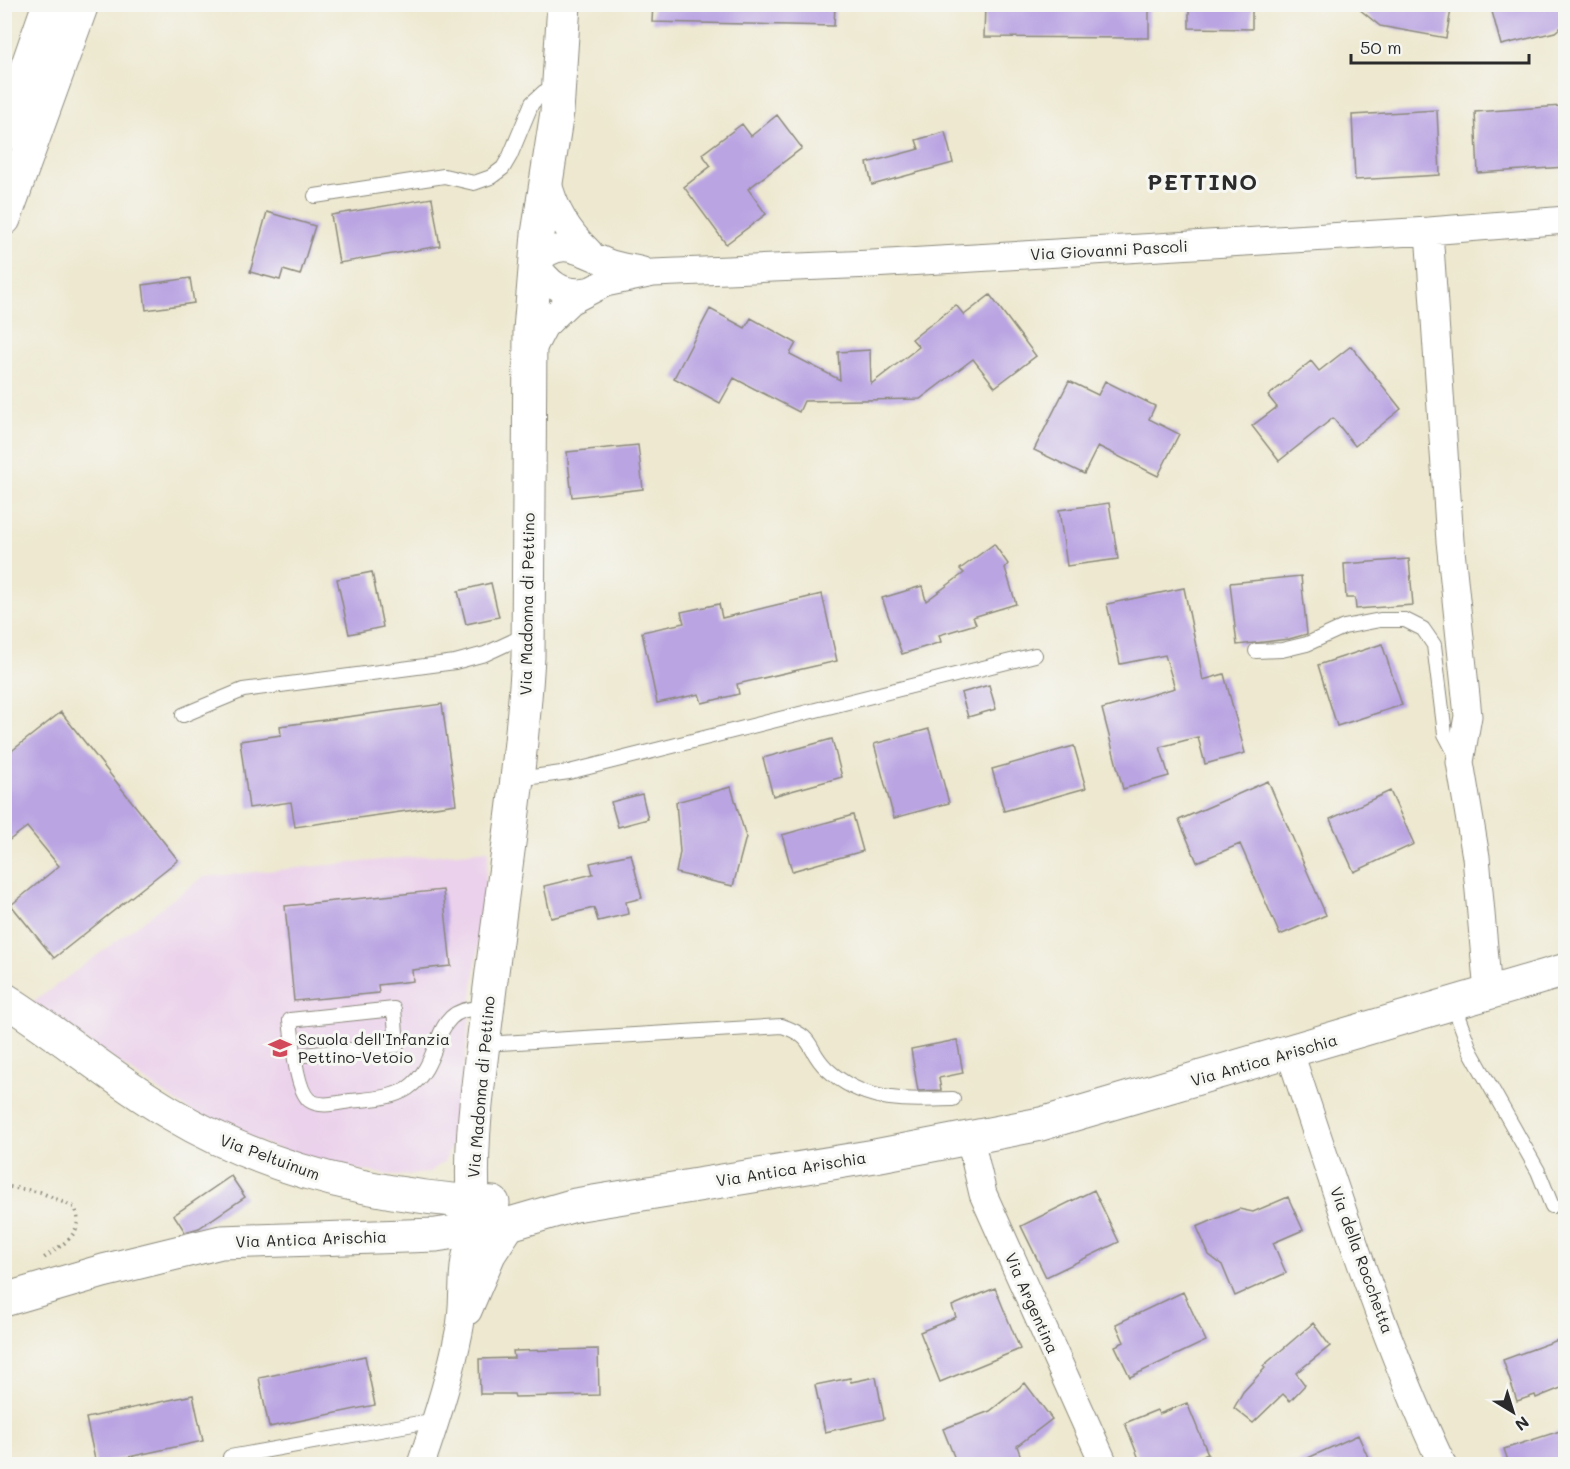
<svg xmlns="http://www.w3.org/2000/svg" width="1570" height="1469" font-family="Mali,sans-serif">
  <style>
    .built { fill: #ebd1eb }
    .building { fill: #baa4e2 }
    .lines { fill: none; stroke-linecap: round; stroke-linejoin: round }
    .lane-casing { stroke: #8c8a7d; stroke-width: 16 }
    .street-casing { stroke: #8c8a7d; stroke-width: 29 }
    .secondary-casing { stroke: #8c8a7d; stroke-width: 35 }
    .highway-casing { stroke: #8c8a7d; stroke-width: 35 }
    .path { stroke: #8c8a7d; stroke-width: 4; stroke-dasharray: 1.5 4.5; stroke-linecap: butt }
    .lane { stroke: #fff; stroke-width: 14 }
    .street { stroke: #fff; stroke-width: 27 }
    .secondary { stroke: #fff; stroke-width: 33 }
    .highway { stroke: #fff; stroke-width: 33 }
    .labels { text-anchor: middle; stroke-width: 6; stroke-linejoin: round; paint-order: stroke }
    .street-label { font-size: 16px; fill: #2b2b2b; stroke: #f6f6f2 }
    .poi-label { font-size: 16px; fill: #2b2b2b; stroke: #f6f6f2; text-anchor: start }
    .district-label { font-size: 22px; font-weight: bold; letter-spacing: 1.5px; fill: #2b2b2b; stroke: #f6f6f2 }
  </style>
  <rect width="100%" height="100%" fill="#f6f6f2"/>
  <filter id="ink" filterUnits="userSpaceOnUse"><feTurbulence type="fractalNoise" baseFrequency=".0167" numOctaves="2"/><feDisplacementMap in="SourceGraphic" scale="12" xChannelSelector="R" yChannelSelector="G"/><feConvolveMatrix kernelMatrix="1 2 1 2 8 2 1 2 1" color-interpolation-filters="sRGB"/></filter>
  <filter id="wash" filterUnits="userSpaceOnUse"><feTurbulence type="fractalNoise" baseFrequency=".008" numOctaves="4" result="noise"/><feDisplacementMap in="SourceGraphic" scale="24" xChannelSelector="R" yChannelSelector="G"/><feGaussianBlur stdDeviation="1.35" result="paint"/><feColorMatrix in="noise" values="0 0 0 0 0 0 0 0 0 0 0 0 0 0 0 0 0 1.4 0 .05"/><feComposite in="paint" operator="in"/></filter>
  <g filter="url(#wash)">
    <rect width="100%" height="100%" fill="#ede8cf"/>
    <path class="built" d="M 489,850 L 456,1135 L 444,1162 L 428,1173 L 396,1176 L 312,1162 L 201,1118 L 31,1004 L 203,877 Z"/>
    <g id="blocks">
      <path class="building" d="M 653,4 L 835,4 L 834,26 L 652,22 Z
        M 985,4 L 1149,4 L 1149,38 L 984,37 Z
        M 1189,4 L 1252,4 L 1252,29 L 1189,28 Z
        M 1353,4 L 1452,4 L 1446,38 L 1380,26 Z
        M 1490,4 L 1566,4 L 1566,23 L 1555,32 L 1501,45 Z
        M 1562,106 L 1565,167 L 1478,173 L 1475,112 Z
        M 1437,110 L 1440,175 L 1355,180 L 1352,115 Z
        M 777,115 L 802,148 L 748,189 L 766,214 L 726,244 L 684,187 L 711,166 L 702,154 L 742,124 L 751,136 Z
        M 945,132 L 953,163 L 872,185 L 867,163 L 919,149 L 916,140 Z
        M 432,198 L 440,246 L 339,263 L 331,215 Z
        M 267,212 L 315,226 L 300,275 L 283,270 L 280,280 L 250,272 Z
        M 190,278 L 194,303 L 146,310 L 143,285 Z
        M 990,295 L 1036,356 L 995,387 L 973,359 L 920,399 L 804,401 L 799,412 L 734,378 L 720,403 L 674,378 L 710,309 L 745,328 L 751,318 L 796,343 L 790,354 L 840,380 L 838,352 L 870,350 L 871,384 L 919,347 L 912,339 L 956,305 L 964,315 Z
        M 1351,346 L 1401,409 L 1355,446 L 1333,418 L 1279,461 L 1252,426 L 1277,407 L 1268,396 L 1311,361 L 1319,371 Z
        M 1069,381 L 1098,395 L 1105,381 L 1155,406 L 1149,419 L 1179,434 L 1158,476 L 1098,446 L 1084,474 L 1034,450 Z
        M 638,445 L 643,489 L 572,497 L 567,452 Z
        M 1109,503 L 1118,559 L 1067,566 L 1059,510 Z
        M 994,544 L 1008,564 L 1005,568 L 1016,604 L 973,617 L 976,624 L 939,635 L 941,642 L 902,654 L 882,598 L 922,586 L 926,601 L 964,573 L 960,569 Z
        M 1409,559 L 1413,605 L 1356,609 L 1355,598 L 1346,598 L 1344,564 Z
        M 372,572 L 383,627 L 349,634 L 337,579 Z
        M 1301,576 L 1307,634 L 1289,639 L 1237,645 L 1230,583 Z
        M 491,583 L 499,617 L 466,624 L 458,591 Z
        M 1184,588 L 1203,680 L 1224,674 L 1245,753 L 1205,764 L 1198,737 L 1160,747 L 1169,776 L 1123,789 L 1102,709 L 1175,688 L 1165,655 L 1120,664 L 1107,604 Z
        M 822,594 L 837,661 L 737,684 L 739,694 L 702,703 L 699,694 L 657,703 L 642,632 L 684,623 L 681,612 L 719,604 L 722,618 Z
        M 1382,644 L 1402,705 L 1337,726 L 1318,665 Z
        M 989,685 L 996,709 L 968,717 L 961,693 Z
        M 442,704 L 456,804 L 295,827 L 291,802 L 249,808 L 240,741 L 281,735 L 280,726 Z
        M 61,712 L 178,860 L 54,958 L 11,905 L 59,866 L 27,827 L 4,844 L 4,757 Z
        M 929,729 L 949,803 L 894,818 L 874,744 Z
        M 832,739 L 842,777 L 773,796 L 763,758 Z
        M 1074,746 L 1086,788 L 1004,811 L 992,769 Z
        M 1268,781 L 1326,915 L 1280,935 L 1240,844 L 1197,862 L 1179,820 Z
        M 731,787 L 746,837 L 733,886 L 676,873 L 680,852 L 676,802 Z
        M 1390,791 L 1414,844 L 1354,872 L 1330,819 Z
        M 642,794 L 648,819 L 618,827 L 611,802 Z
        M 853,815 L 863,851 L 792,871 L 782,835 Z
        M 631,854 L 642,898 L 626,902 L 628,914 L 598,921 L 594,908 L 551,918 L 544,886 L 593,874 L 590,863 Z
        M 443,890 L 451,966 L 412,970 L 413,981 L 378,985 L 379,993 L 294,1001 L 285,906 Z
        M 957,1040 L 963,1073 L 939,1078 L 941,1090 L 918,1091 L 911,1049 Z
        M 231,1176 L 245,1197 L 199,1228 L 185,1232 L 174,1215 Z
        M 1094,1190 L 1119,1242 L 1046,1277 L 1021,1226 Z
        M 1288,1197 L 1303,1230 L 1273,1243 L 1286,1273 L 1235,1296 L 1222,1265 L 1209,1255 L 1197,1227 L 1239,1209 L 1253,1212 Z
        M 995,1288 L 1020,1349 L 940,1382 L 920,1332 L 956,1317 L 952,1306 Z
        M 1183,1292 L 1206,1341 L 1130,1377 L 1115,1346 L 1124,1342 L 1116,1324 Z
        M 1313,1323 L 1330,1346 L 1296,1373 L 1305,1385 L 1290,1401 L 1283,1394 L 1253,1423 L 1234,1408 L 1243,1392 L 1265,1368 L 1263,1366 Z
        M 1566,1337 L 1566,1386 L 1536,1398 L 1535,1395 L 1517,1401 L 1503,1360 Z
        M 598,1349 L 599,1395 L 515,1397 L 514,1394 L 480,1394 L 479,1359 L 514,1358 L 513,1351 Z
        M 365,1356 L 375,1405 L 269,1427 L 259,1378 Z
        M 876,1377 L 884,1419 L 825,1432 L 815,1385 L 850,1378 L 851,1382 Z
        M 1025,1383 L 1052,1419 L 1017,1446 L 1021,1457 L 1000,1464 L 957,1464 L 943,1429 L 990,1411 Z
        M 193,1395 L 203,1441 L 96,1464 L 86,1418 Z
        M 1187,1403 L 1208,1454 L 1182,1464 L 1147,1464 L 1145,1458 L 1139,1459 L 1125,1423 L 1157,1410 L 1159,1414 Z
        M 1566,1429 L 1566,1464 L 1509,1464 L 1504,1449 Z
        M 1358,1435 L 1371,1464 L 1295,1464 Z"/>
    </g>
  </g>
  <g filter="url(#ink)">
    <use href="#blocks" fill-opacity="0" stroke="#8c8a7d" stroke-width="1.5"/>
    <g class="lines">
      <g class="lane-casing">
        <path id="lane" d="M 315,196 L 444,176 L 474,183 L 491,177 L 503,168 L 510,156 L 532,103 L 544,92 L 558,85
          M 1256,651 L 1282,650 L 1307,644 L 1344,627 L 1380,620 L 1405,620 L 1423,629 L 1434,645 L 1445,734 L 1457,757
          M 183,715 L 243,690 L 455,662 L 485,654 L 528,634
          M 518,779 L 569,772 L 1035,655
          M 1453,1004 L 1471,1052 L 1538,1171 L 1552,1206
          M 483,1044 L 782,1026 C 817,1038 806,1049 827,1069 C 865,1104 905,1100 953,1099
          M 295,1056 L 397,1045 L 394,1009 L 290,1020 C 293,1040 295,1087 309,1100 C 320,1108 337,1103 350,1101 C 369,1099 391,1099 408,1088 C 448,1060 426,1002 488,1009
          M 230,1457 L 436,1420"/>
      </g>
      <g class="street-casing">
        <path id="street" d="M 547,179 C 554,209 567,231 589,252
          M 1429,231 L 1450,541 L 1468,716 L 1460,762 L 1476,857 L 1488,993
          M 586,291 C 562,295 548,283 535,263 C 561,236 578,251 606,262 C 618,267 631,268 643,271
          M 530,353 L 544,326 L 570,301 L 605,283 L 653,273 L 872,264 L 1429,231 L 1566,220
          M 1290,1053 C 1336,1191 1380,1332 1442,1464
          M 970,1139 L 983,1194 L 1104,1464
          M 468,1311 L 492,1255 L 513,1223
          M 421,1464 C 436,1421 450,1378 459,1332 C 467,1296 456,1263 476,1230"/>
      </g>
      <g class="secondary-casing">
        <path id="secondary" d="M 4,999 C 61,1035 112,1079 170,1113 C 267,1171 381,1197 493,1203
          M 476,1230 C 466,1155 479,1079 488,1004 C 502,888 521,774 528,657 L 530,330 L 538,234 L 557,112 L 564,4
          M 4,1300 L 103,1271 L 221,1242 L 436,1235 L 513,1223 L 575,1205 L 875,1156 L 1041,1124 L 1566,970"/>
      </g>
      <g class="highway-casing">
        <path id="highway" d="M 4,133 L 49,4
          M 4,219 L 82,4"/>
      </g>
      <path class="path" d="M 4,1186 L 40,1192 L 74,1207 C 87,1233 62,1244 44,1258"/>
      <use href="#lane" class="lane"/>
      <use href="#street" class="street"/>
      <use href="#secondary" class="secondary"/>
      <use href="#highway" class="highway"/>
    </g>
  </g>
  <defs>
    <g id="school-bare" transform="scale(1.8)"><path d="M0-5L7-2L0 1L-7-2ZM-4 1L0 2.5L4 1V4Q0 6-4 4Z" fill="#d1495b" stroke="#f6f6f2" stroke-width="2.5" paint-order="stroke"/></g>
  </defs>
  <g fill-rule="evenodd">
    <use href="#school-bare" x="280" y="1048"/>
  </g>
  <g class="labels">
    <g class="street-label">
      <text transform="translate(1109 250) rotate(-3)" y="6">Via Giovanni Pascoli</text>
      <text transform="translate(527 604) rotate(-89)" y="6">Via Madonna di Pettino</text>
      <text transform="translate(1264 1060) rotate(-16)" y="6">Via Antica Arischia</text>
      <text transform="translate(481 1087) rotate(-85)" y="6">Via Madonna di Pettino</text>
      <text transform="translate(270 1157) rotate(20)" y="6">Via Peltuinum</text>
      <text transform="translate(791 1169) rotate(-9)" y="6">Via Antica Arischia</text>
      <text transform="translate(311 1239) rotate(-2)" y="6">Via Antica Arischia</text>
      <text transform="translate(1362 1260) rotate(70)" y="6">Via della Rocchetta</text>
      <text transform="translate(1032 1303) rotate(66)" y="6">Via Argentina</text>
    </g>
    <g class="poi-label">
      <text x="298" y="1045">Scuola dell'Infanzia<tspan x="298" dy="18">Pettino-Vetoio</tspan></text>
    </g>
    <g class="district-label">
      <text x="1203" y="190">PETTINO</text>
    </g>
  </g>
  <rect width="1570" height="1469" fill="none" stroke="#f6f6f2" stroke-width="24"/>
  <g transform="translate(1513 1412) rotate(142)" stroke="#f6f6f2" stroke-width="4.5" paint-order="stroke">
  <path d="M0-4.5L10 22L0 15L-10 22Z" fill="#2b2b2b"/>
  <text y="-9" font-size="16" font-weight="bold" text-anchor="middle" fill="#2b2b2b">N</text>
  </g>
  <path d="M1351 54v9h178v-9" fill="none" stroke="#2b2b2b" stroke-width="3"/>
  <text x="1360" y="54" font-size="18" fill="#2b2b2b" stroke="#f6f6f2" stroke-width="4.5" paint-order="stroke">50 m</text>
</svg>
